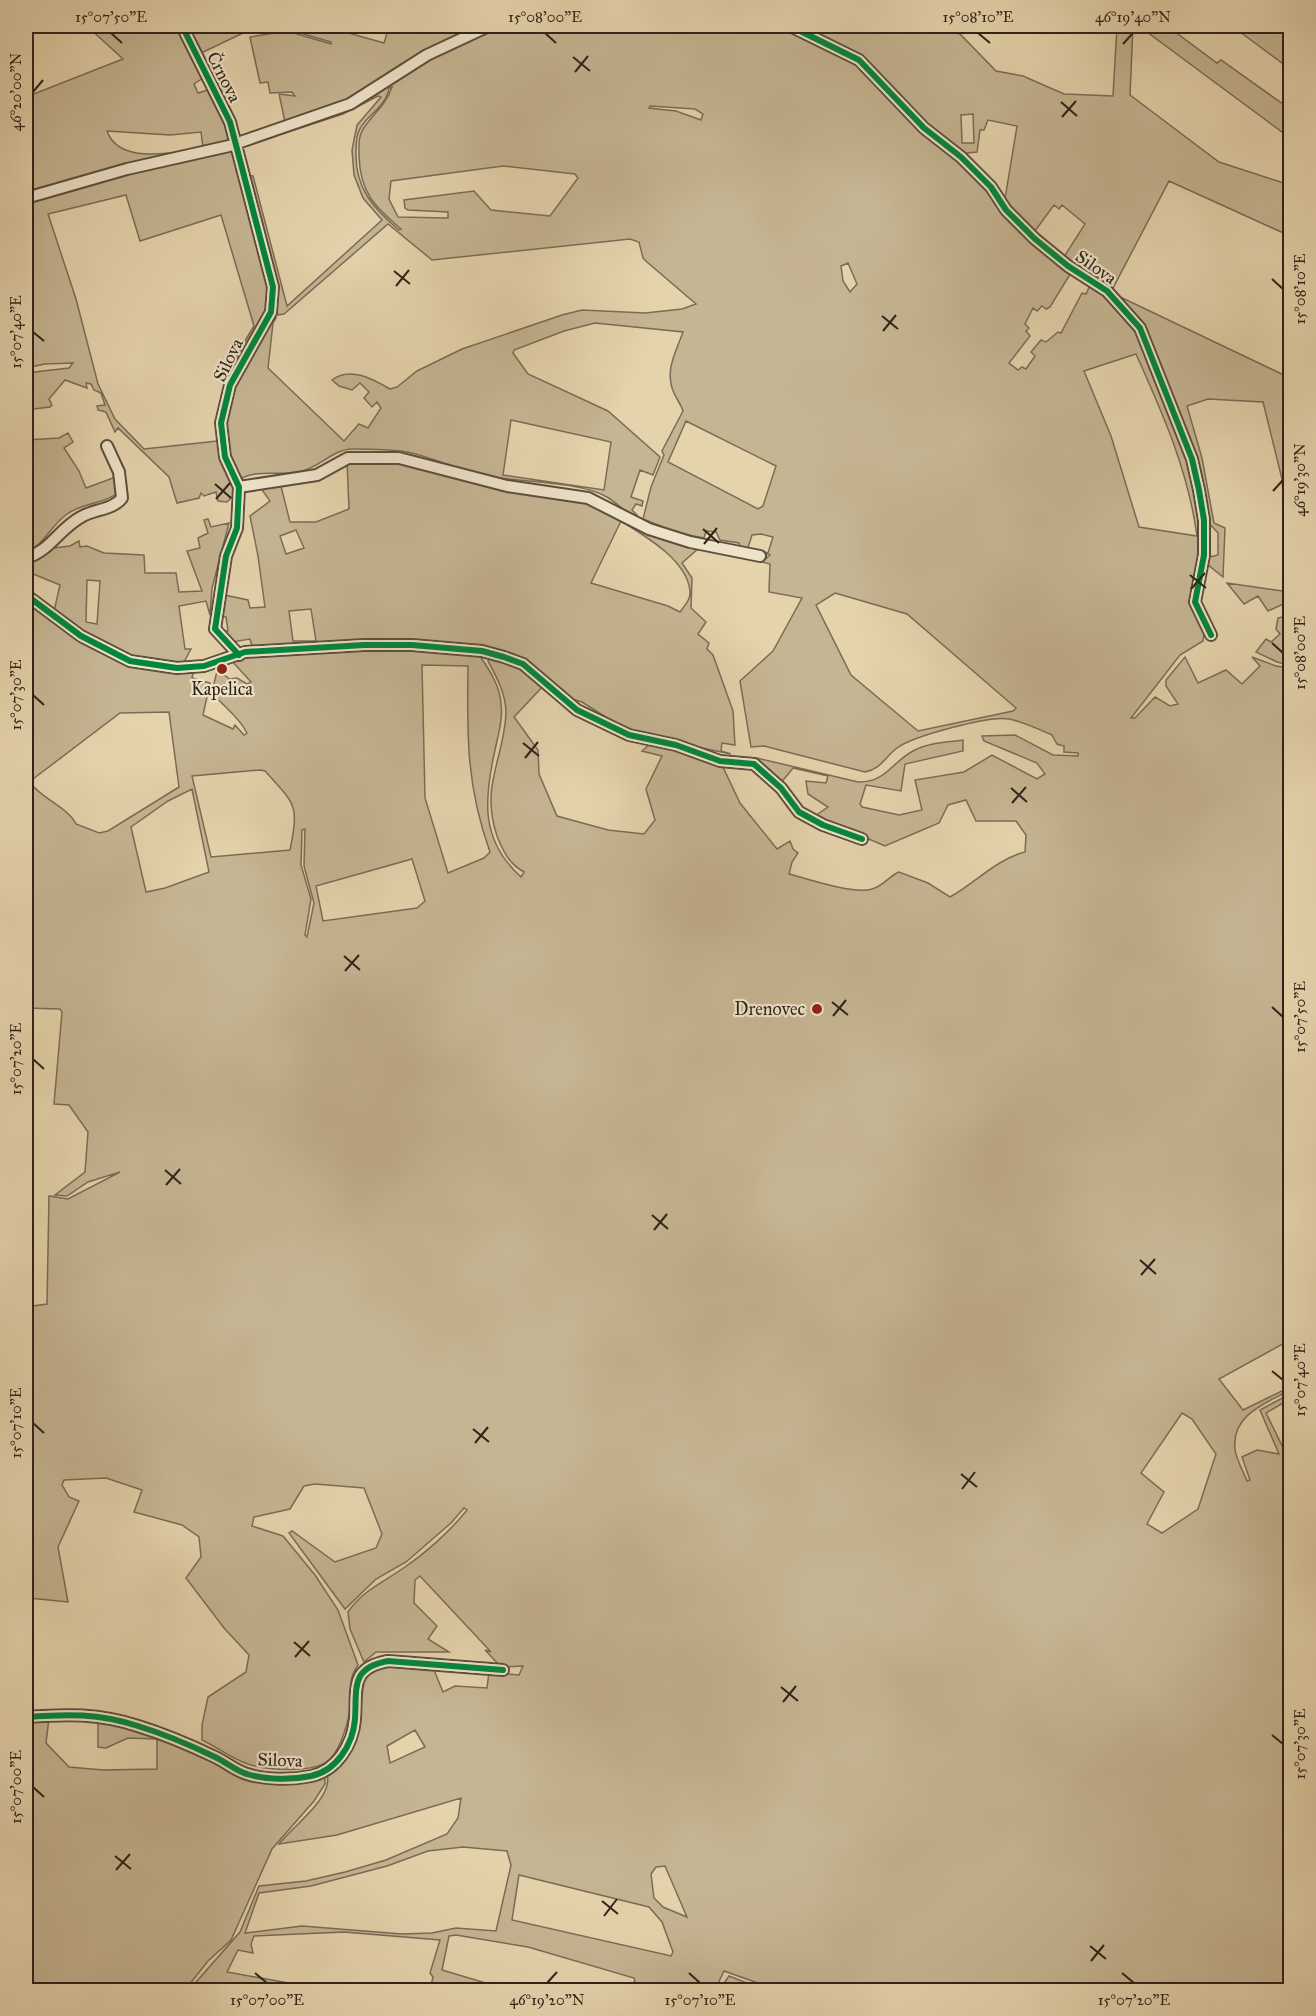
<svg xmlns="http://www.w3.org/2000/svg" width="1316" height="2016" font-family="'IM FELL Great Primer',serif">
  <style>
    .green { fill: #c6b593; stroke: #7a6c56; stroke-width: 1.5; fill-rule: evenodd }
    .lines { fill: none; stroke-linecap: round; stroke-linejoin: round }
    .minor-casing { stroke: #5c4f3d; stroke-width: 14 }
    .minor { stroke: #eee2c9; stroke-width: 10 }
    .cycleway-casing { stroke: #eee2c9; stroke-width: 10 }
    .cycleway { stroke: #00873e; stroke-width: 6 }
    .ticks { fill: none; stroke: #2f2318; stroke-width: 2 }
    .poi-dot { fill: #8f2418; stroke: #eee2c9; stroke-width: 2 }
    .labels { text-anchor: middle; stroke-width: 4.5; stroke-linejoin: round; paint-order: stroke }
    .street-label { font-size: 18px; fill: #2f2318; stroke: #eee2c9 }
    .poi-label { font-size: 18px; fill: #2f2318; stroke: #eee2c9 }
    .neatline { fill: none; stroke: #2f2318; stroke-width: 2 }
    .ticks-label { font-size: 15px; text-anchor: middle; fill: #2f2318 }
  </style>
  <rect width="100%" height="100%" fill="#e5d3ac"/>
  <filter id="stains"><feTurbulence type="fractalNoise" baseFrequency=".00333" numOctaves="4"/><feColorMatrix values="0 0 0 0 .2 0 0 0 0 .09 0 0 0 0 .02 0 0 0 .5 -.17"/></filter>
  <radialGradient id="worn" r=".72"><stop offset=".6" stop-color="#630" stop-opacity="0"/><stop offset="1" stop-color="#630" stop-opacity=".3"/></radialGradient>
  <path class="green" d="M 87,26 L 178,26 L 203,78 L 194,84 L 198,93 L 208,90 C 215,102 234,127 227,140 L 220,145 L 26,193 L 26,97 L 123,59 ZM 107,131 L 170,135 L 201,132 L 203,148 C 176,152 119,166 107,131 Z
    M 186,26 L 324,26 L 384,43 L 389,27 L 387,26 L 419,28 L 419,26 L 478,26 L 426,51 L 349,99 L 285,122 L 279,94 L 295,96 L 292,92 L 270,93 L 268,82 L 260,83 L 250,37 L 287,31 L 331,44 L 331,42 L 280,27 L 243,33 L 197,55 Z
    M 498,26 L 786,26 L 850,56 L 970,170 L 1013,222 L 1069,270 L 1069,276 L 1050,307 L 1046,309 L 1042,306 L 1037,311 L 1033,308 L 1025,324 L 1029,328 L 1026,331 L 1030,336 L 1009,363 L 1018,370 L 1022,367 L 1026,369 L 1035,356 L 1031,352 L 1041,340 L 1046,342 L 1058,332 L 1061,333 L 1082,293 L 1086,294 L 1091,283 L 1141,335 L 1186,447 L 1202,524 L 1192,608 L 1204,634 L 1203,641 L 1180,655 L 1131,718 L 1135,718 L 1155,697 L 1170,706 L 1178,704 L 1166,686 L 1166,680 L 1185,657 L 1198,683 L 1226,670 L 1242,684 L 1260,666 L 1252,657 L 1276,666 L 1290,668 L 1290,1340 L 1219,1379 L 1243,1410 L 1290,1387 L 1290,1390 C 1266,1403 1231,1415 1235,1449 C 1236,1459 1243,1471 1247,1481 L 1250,1480 L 1242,1457 L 1257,1450 L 1279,1454 L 1260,1410 L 1290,1394 L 1290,1399 L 1266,1413 L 1290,1462 L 1290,1990 L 719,1990 L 729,1976 L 757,1987 L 758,1983 L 724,1971 L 715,1990 L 625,1990 L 635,1981 L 634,1978 L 528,1947 L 456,1935 L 449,1936 L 442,1970 L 509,1990 L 447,1990 L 438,1987 L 436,1990 L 430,1990 L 433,1977 L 430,1973 L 440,1940 L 344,1932 L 254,1936 L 251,1944 L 253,1953 L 238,1950 L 227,1972 L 327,1990 L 189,1990 L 240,1932 L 259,1886 L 306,1881 L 345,1872 L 386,1860 L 447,1834 L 458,1818 L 461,1798 L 337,1835 L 279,1844 C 291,1828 334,1797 327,1775 L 340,1762 L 360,1679 L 377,1665 L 434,1670 L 443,1692 L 455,1686 L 487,1688 L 489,1672 L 519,1675 L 523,1666 L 501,1667 L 485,1650 L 491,1652 L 420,1576 L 415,1580 L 414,1603 L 437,1626 L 428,1639 L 449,1652 L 376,1652 L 364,1662 L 350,1629 L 348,1612 C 363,1590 384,1582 405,1567 C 427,1552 451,1530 467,1510 L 464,1508 L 451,1523 L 406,1562 L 376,1579 L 345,1609 L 289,1533 L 292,1531 L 335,1562 L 376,1548 L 382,1534 L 364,1488 L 315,1484 L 304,1486 L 290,1509 L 254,1517 L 252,1526 L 283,1536 L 315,1575 L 338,1610 L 358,1665 C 344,1686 356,1691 351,1709 C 346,1725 342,1748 329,1760 C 313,1774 266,1770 248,1764 C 232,1759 217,1747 202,1740 L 202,1725 L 208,1697 L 246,1672 L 249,1655 L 224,1628 L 186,1578 L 201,1557 L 199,1537 L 182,1525 L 134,1512 L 142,1490 L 106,1478 L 64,1480 L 62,1485 L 69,1497 L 79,1501 L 58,1547 L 68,1602 L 29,1598 L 26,1582 L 26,1307 L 47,1304 L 49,1196 L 68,1199 L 120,1172 L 88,1182 L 67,1196 L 55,1195 L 85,1172 L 88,1132 L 69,1105 L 54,1104 L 62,1012 L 60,1009 L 26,1008 L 26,602 L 129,664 L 194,670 L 192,678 L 210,683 L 203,715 L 233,729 L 235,725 L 244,735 L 247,733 C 238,715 223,707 212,692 L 218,667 L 225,669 L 224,675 L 230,679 L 237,678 L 247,684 L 251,682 L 231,660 L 239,656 L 372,647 L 479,655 C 489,669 500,686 501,704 C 503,720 498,735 495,750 C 484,799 480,840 521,877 L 524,872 C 509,864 503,851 497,836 C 480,785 504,760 506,713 C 506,694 497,678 488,661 L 490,657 L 517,664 L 544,685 L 514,717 L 538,750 L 539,774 L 557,816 L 608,830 L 644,834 L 655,820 L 646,789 L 662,756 L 642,751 L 650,744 L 672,747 L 722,765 L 740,803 L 777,849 L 790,841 L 793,849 L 798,853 L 792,862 L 789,874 C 808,879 855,895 872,889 C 884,886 889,876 899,872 L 928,883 L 950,897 C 975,883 997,859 1025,852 L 1026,835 L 1016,821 L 976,821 L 966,800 L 948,805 L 939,823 L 885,846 L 815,816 L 828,807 L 808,794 L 806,781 L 826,783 L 828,776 L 793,768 L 780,784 L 743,758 L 757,758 L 858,782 C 885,783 891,763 913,751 C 927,743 947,742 963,740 L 963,751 L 905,764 L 901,791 L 866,785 L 860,804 L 862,807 L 899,815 L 922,810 L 915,780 L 964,772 L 992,755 L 1037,779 L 1045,774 L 1037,763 L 984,741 L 982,736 L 1015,735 L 1053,755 L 1078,756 L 1078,753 L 1064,752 L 1064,746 L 1057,744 L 1052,735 C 1038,729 1024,722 1009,719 C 991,715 913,736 897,748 C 885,757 881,769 865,772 L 764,746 L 751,747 L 740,681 L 773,651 L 802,598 L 769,592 L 770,564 L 762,562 L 770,555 L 758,550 L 768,553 L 773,537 L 761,534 L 752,535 L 747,551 L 741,550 L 739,543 L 720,540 L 716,532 L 706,531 L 704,538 L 678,533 L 643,519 L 651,487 L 664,455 L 662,451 L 683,411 C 681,404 677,400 674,393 C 664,371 676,352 683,332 L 595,323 L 564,331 L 514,350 L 513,353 L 528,374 L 608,411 L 660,457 L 653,475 L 640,470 L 631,497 L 643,501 L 642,506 L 636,504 L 632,510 L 637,515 L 637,518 C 625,512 617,503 607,497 C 579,481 519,482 485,476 C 459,471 433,457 407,452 C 390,449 369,449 352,449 C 333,449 318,469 298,472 C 278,476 255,468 237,481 L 222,431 L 229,391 L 273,316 L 276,318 L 273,323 L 268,368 L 344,441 L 359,424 L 368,428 L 381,408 L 377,402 L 372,407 L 364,398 L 369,392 L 360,383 L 352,390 L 339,386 L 332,380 C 350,366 373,379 390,389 L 397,387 L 417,371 L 462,349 L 562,315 L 582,310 L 645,313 L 682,309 L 696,304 L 647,262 L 643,258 L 639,242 L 630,239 L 432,260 L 388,224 L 284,314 L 278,315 L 239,147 L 355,105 L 431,57 ZM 392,87 C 386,105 373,114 363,129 C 358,137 359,146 359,156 C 360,192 374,206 401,229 L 399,230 C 373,208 355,188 356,152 C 356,144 356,135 360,129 C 368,114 386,107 389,88 ZM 378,96 L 381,97 L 357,125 L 352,150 L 354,175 L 363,198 L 382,220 L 287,306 L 253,176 L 246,175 L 242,147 L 343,114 ZM 650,106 L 695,109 L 703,114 L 701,120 L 676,111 L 649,108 ZM 503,166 L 575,174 L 578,178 L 550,216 L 491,210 L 474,191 L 404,200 L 405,208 L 408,210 L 448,212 L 448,218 L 398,217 L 389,199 L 391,181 ZM 848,263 L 857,284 L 850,292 L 843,281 L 841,266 ZM 1136,354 C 1163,414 1188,470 1197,536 L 1139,527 L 1111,436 L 1084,371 ZM 511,420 L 611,442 L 604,490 L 503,475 ZM 686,421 L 776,466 L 763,506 L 758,509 L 668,462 ZM 835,593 L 907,614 L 1016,708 L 1013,711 L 918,731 L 851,675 L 816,605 ZM 422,665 L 468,666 C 467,735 466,785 490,852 L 484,858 L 448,873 L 425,798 ZM 169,712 L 179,787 L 108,831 L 99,833 L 76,824 C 69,809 44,799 33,786 L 33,779 L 120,713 ZM 260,770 L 265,771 C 296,805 299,805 290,850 L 211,857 L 192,776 ZM 192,789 L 209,872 L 165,888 L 146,892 L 131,827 L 168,801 ZM 305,829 L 304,866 L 314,903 L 307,937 L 305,935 L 311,899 L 301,865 L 302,830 ZM 412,859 L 425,901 L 417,908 L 323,921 L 316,886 ZM 1182,1413 L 1192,1419 L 1216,1454 L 1198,1509 L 1162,1533 L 1147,1524 L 1164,1492 L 1141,1473 ZM 415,1730 L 425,1747 L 390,1763 L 387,1746 ZM 463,1847 L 507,1851 L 511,1865 L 496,1931 L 456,1928 L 432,1933 L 402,1934 L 302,1926 L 245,1933 L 259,1893 L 311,1886 L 387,1866 L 428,1851 ZM 665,1866 L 687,1917 L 663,1907 L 654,1898 L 651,1874 L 656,1867 ZM 519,1875 L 649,1907 L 662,1922 L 673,1952 L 671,1956 L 512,1920 Z
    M 792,26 L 932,26 L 960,34 L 996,71 L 1023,76 L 1064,94 L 1113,96 L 1117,26 L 1094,26 L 1133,26 L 1130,95 L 1219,162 L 1290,185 L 1290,236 L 1169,181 L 1111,292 L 1062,260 L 1085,224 L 1062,205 L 1059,209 L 1054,205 L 1032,235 L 1004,205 L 1017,126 L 988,120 L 984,130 L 980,130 L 977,152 L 967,153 L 966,160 L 925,127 L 877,74 ZM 973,114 L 974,143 L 962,143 L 961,115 Z
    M 1139,26 L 1167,26 L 1217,63 L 1221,60 L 1290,109 L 1290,138 Z
    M 1232,26 L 1290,26 L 1290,69 Z
    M 230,151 L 234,156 L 270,281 L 268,312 L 221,406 L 234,495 L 227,502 L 218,501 L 216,492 L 204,496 L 201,493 L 199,498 L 177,503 L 169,477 L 118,428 L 115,432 L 106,412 L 98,410 L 97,406 L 105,405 L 101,393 L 94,390 L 91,384 L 86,383 L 87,388 L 65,380 L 49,399 L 52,405 L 50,407 L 26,410 L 26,373 L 69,368 L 73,363 L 45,364 L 26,368 L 26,202 L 93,182 ZM 126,195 L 140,241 L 221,215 L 254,326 C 231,363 215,396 217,441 L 144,449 L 115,419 L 98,384 L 76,299 L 48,214 Z
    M 1114,294 L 1290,378 L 1290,554 L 1287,553 L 1282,479 L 1263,402 L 1208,399 L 1187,406 L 1202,458 L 1214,523 L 1225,528 L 1223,577 L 1207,564 L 1206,558 L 1218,555 L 1218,533 L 1207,521 L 1151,346 Z
    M 68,433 L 73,442 L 64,448 L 79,471 L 86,488 L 118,476 L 118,493 C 104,504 82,503 67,514 C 51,525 44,546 26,551 L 26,440 L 59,438 Z
    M 378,459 L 585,499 L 699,548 L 682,563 L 692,578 L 691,608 L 706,622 L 698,634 L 709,643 L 707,649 L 713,655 L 733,711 L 735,745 L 722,743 L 721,751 L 731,754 L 644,736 L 623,728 L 582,702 L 565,697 L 542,676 L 474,647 L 253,649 L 250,639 L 232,642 L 224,631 L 228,631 L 226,617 L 220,616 L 224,595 L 248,600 L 250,608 L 265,607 L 258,556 L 250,516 L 270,501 L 260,487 L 281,486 L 290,522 L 316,522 L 349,509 L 347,461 ZM 621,521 C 645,536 687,560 690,591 C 691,600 684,606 680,612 L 668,606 L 591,583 ZM 296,530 L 304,548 L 286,554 L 280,536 ZM 311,609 L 316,641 L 293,641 L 289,611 Z
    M 208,519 L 211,527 L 229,523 L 212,588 L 210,615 L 206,601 L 179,606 L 185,649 L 191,649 L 182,666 L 140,662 L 63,622 L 54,611 L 60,585 L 26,571 L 26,561 L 53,548 L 70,546 L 79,541 L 80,547 L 87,546 L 104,553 L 144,555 L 145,573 L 176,573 L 179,592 L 202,591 L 187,551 L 200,548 L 198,538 L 208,533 L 204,520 ZM 87,580 L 100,581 L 97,624 L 86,622 Z
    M 1227,583 L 1290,592 L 1290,601 L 1268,611 L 1258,596 L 1244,604 Z
    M 1290,615 L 1290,665 L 1277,662 L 1256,652 L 1266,639 L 1271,642 L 1280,634 L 1276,629 L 1278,618 Z
    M 49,1718 L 46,1743 L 69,1767 L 103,1770 L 157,1769 L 157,1739 L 128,1738 L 106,1748 L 98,1747 L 98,1718 L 174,1742 L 243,1776 L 325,1778 L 325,1784 L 314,1801 L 272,1849 L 231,1940 L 208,1961 L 185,1990 L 26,1990 L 26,1720 Z"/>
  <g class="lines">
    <g class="minor-casing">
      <path id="minor" d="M 182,26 L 230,122 L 273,287 L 271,312 L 230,385 L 221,423 L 225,457 L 239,487 L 237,528 L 226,556 L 215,629 L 239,655
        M 790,26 L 859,60 L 924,128 L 961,157 L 991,187 L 1006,210 L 1035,239 L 1068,266 L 1107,291 L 1140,328 L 1192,459 L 1199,490 L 1204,520 L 1204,555 L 1195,602 L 1211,635
        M 26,198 L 127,169 L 229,146 L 350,104 L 427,55 L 489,26
        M 239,487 L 317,475 L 348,458 L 399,458 L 507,486 L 588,498 L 649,529 L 690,542 L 760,556
        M 26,558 C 50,551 59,529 81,517 C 94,509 113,510 122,498 L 119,472 L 107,446
        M 26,595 L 81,636 L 130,661 L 177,668 L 204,666 L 245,652 L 364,645 L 412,645 L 482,651 L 504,657 L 523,664 L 577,710 L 629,735 L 676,745 L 720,761 L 754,764 L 781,788 L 799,812 L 823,825 L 862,839
        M 26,1717 C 67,1714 98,1713 138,1726 C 164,1734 190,1745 215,1757 C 226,1762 236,1771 247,1774 C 266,1780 292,1780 311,1776 C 336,1771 353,1745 355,1719 C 357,1688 350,1668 388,1661 L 503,1670"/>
    </g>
    <use href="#minor" class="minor"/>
    <g class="cycleway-casing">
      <path id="cycleway" d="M 182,26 L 230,122 L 273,287 L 271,312 L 230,385 L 221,423 L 225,457 L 239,487 L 237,528 L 226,556 L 215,629 L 239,655
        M 790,26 L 859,60 L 924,128 L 961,157 L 991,187 L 1006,210 L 1035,239 L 1068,266 L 1107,291 L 1140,328 L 1192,459 L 1199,490 L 1204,520 L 1204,555 L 1195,602 L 1211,635
        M 26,595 L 81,636 L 130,661 L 177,668 L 204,666 L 245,652 L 364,645 L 412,645 L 482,651 L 504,657 L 523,664 L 577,710 L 629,735 L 676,745 L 720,761 L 754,764 L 781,788 L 799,812 L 823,825 L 862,839
        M 26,1717 C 67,1714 98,1713 138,1726 C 164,1734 190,1745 215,1757 C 226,1762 236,1771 247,1774 C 266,1780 292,1780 311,1776 C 336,1771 353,1745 355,1719 C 357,1688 350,1668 388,1661 L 503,1670"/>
    </g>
    <use href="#cycleway" class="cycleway"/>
  </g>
  <path class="ticks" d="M 111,33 L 122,43M 545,33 L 556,43M 978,33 L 990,43M 1123,44 L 1133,33M 573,57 L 590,71M 575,72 L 588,56M 33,92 L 43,80M 1061,102 L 1077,116M 1062,117 L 1076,101M 394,271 L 410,284M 1272,279 L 1283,289M 396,286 L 409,270M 882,316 L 898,329M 883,331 L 896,315M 33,332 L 44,341M 215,484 L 231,498M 1273,491 L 1283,480M 216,499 L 230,483M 703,529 L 719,543M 704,544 L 717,528M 1190,575 L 1206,588M 1191,589 L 1205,573M 1272,643 L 1283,653M 33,695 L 44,705M 523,743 L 539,756M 525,758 L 538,742M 1011,788 L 1027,802M 1012,803 L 1026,787M 344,956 L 360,970M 345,971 L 359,955M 832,1002 L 848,1015M 1272,1007 L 1283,1017M 833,1016 L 846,1000M 33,1059 L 44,1069M 165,1170 L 181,1184M 166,1185 L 180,1169M 652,1215 L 668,1229M 654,1230 L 667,1214M 1140,1260 L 1156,1274M 1141,1275 L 1155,1259M 1272,1371 L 1283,1380M 33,1423 L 44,1433M 473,1429 L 489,1442M 475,1443 L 488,1427M 961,1474 L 977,1487M 962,1489 L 975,1472M 294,1642 L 310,1656M 295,1657 L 309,1641M 781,1687 L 798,1701M 783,1702 L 796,1686M 1272,1735 L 1283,1744M 33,1787 L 44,1797M 115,1856 L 131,1869M 116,1870 L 130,1854M 602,1901 L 618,1914M 604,1916 L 617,1899M 1090,1946 L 1106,1959M 1091,1961 L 1104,1945M 255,1973 L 267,1983M 689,1973 L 700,1983M 1122,1973 L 1134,1983M 547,1983 L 557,1972"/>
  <g class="poi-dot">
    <circle cx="222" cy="669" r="6"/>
    <circle cx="817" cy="1009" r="6"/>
  </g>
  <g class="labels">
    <g class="street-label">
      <text transform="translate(224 77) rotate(63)" y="6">Črnova</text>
      <text transform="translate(1096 267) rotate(35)" y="6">Silova</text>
      <text transform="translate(228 360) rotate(-64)" y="6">Silova</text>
      <text transform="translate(280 1760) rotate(2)" y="6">Silova</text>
    </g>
    <g class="poi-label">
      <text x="222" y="695">Kapelica</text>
      <text x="805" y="1015" text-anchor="end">Drenovec</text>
    </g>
  </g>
  <rect width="1316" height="2016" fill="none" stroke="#e5d3ac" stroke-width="66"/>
  <rect x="33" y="33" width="1250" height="1950" class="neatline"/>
  <g class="ticks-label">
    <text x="111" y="22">15°07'50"E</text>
    <text x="545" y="22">15°08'00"E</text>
    <text x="978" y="22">15°08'10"E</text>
    <text x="1133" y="22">46°19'40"N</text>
    <text transform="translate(16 92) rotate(-90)" y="5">46°20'00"N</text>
    <text transform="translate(1300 289) rotate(-90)" y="5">15°08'10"E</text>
    <text transform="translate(16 332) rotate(-90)" y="5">15°07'40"E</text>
    <text transform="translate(1300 480) rotate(-90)" y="5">46°19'30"N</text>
    <text transform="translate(1300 653) rotate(-90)" y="5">15°08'00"E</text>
    <text transform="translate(16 695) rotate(-90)" y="5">15°07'30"E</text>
    <text transform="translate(1300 1017) rotate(-90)" y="5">15°07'50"E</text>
    <text transform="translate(16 1059) rotate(-90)" y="5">15°07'20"E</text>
    <text transform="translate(1300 1380) rotate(-90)" y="5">15°07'40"E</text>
    <text transform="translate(16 1423) rotate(-90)" y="5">15°07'10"E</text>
    <text transform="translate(1300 1744) rotate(-90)" y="5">15°07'30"E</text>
    <text transform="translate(16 1787) rotate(-90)" y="5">15°07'00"E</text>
    <text x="267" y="2005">15°07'00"E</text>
    <text x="547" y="2005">46°19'20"N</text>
    <text x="700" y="2005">15°07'10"E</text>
    <text x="1134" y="2005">15°07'20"E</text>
  </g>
  <rect width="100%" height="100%" filter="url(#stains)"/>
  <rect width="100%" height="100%" fill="url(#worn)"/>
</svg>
